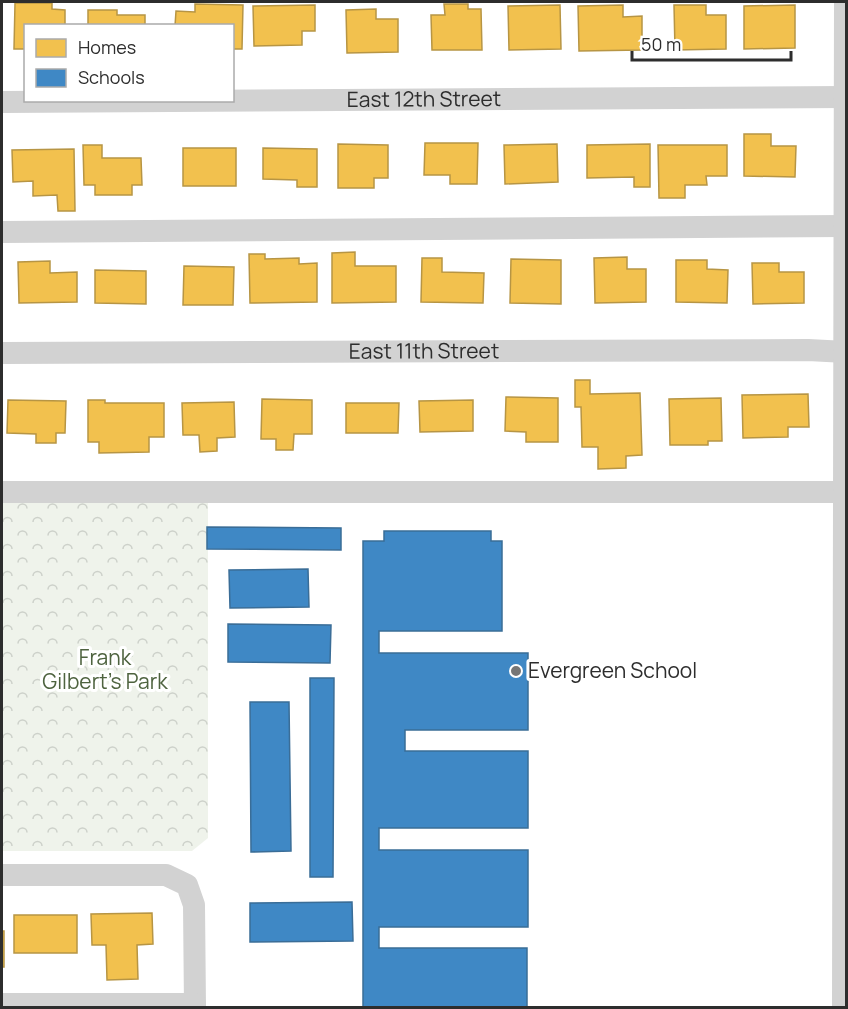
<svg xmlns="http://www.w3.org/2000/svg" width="848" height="1009" font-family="Manrope,sans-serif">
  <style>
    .park { fill: url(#park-crowns) }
    .homes { fill: #f2c14e; stroke: #b79544; stroke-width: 1.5 }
    .schools { fill: #3f88c5; stroke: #3a6d97; stroke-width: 1.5 }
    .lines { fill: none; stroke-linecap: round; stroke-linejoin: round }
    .minor { stroke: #d2d2d2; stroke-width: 22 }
    .poi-dot { fill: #767676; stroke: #fff; stroke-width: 2 }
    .labels { text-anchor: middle; stroke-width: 6; stroke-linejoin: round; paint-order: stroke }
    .street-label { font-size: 21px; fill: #2d2d2d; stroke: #fff }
    .park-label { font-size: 21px; fill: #4e633f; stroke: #fff }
    .poi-label { font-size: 21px; fill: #2d2d2d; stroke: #fff; text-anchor: start }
  </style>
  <defs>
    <pattern id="park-crowns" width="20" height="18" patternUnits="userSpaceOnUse" patternTransform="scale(1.5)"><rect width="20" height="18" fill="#eff3eb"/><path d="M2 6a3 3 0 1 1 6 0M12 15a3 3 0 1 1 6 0" fill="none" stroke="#cdd1ca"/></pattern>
  </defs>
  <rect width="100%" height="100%" fill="#fff"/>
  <path class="park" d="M 208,489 L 208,838 L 192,851 L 2,851 L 2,490 Z"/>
  <path class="homes" d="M 15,3 L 52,3 L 52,9 L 65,10 L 65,26 L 26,26 L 26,49 L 14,49 Z
    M 195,4 L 243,5 L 242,49 L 232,49 L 232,26 L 175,26 L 176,11 L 195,12 Z
    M 444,4 L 468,4 L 468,9 L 481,9 L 482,50 L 432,50 L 431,15 L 445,15 Z
    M 315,5 L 315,31 L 302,31 L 302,45 L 254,46 L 253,6 Z
    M 560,5 L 561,49 L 509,50 L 508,6 Z
    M 623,5 L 623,17 L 642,16 L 642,50 L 579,51 L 578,6 Z
    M 674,5 L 706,5 L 706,15 L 726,15 L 726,49 L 675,50 Z
    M 795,5 L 795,48 L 744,49 L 744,6 Z
    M 376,9 L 376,19 L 398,19 L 398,52 L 347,53 L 346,10 Z
    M 88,10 L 117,10 L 117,15 L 145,15 L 145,26 L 88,26 Z
    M 744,134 L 771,134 L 771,146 L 796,146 L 795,177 L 744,176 Z
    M 425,143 L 478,143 L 477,184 L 450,184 L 450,175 L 424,175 Z
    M 338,144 L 388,145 L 388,178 L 374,178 L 374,188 L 338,188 Z
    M 557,144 L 558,182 L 505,184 L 504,145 Z
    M 650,144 L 650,187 L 634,187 L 634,177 L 587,178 L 587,145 Z
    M 83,145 L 102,145 L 102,158 L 141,158 L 142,185 L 132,185 L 132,195 L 95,195 L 95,185 L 84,185 Z
    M 658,145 L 727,145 L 727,176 L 706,176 L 707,185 L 685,185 L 685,198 L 659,198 Z
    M 183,148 L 236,148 L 236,186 L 183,186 Z
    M 263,148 L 317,149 L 317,187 L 297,187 L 297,180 L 263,179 Z
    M 74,149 L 75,211 L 58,211 L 57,195 L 33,196 L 33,181 L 13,182 L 12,150 Z
    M 355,252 L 355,266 L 396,266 L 396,302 L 332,303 L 332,253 Z
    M 249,254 L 265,254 L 265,259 L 299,258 L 299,264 L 317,263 L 317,302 L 250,303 Z
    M 627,257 L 627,269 L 646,269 L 646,302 L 595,303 L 594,258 Z
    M 422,258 L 442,258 L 442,272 L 484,273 L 483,303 L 421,302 Z
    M 511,259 L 561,260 L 561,304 L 510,303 Z
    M 676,260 L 707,260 L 707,269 L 728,270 L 727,303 L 676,302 Z
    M 50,261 L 50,273 L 77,272 L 77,302 L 19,303 L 18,262 Z
    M 752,263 L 779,263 L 779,272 L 804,272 L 804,303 L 753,304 Z
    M 184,266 L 234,267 L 233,305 L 183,305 Z
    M 95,270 L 146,271 L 146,304 L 95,303 Z
    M 575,380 L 590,380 L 590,394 L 640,393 L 642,455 L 626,456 L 626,468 L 598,469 L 598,447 L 582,447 L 581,407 L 575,407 Z
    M 808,394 L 809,427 L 788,427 L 788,437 L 743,438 L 742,395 Z
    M 506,397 L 558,398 L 558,442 L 526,442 L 526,432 L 505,431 Z
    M 721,398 L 722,441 L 708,441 L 708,445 L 670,445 L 669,399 Z
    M 262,399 L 312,400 L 312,434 L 294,434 L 293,450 L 276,450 L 276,439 L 261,439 Z
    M 8,400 L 66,401 L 65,433 L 56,433 L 56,443 L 36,443 L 36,434 L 7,433 Z
    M 88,400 L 105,400 L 105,403 L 164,403 L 164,437 L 149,437 L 149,452 L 99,453 L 99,442 L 88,442 Z
    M 473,400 L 473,431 L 420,432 L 419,401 Z
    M 234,402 L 235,437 L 217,438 L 217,451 L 200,452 L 199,435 L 183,435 L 182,403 Z
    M 346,403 L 399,403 L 398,433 L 346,433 Z
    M 152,913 L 153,944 L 137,945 L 138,979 L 107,980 L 106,945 L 92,945 L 91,914 Z
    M 14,915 L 77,915 L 77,953 L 14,953 Z
    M 2,931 L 4,931 L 4,967 L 2,967 Z"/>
  <path class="schools" d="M 207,527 L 341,528 L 341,550 L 207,549 Z
    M 384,531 L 491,531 L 491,541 L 502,541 L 502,631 L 379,631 L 379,653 L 528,653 L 528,730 L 405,730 L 405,751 L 528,751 L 528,828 L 379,828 L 379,850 L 528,850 L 528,927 L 379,927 L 379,948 L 527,948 L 527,1008 L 363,1008 L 363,541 L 384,541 Z
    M 308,569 L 309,607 L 230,608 L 229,570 Z
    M 228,624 L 331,625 L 330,663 L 228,662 Z
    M 310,678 L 334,678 L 333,877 L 310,877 Z
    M 250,702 L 289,702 L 291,851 L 251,852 Z
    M 352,902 L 353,941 L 250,942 L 250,903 Z"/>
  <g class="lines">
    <g class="minor">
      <path id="s1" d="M 2,102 L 845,97"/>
      <path d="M 2,232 L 845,226"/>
      <path id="s2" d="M 2,353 L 808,350 L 846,352"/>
      <path d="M 2,492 L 846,492"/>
      <path d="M 2,875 L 166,875 L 187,885 L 194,905 L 195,1008"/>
      <path d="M 2,1004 L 195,1004"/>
      <path d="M 843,1008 L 845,2"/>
    </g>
  </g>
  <circle class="poi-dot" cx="516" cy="671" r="6"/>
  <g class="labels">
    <g class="street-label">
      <text dy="7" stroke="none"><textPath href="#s1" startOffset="422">East 12th Street</textPath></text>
      <text dy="7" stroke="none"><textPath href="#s2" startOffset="422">East 11th Street</textPath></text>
    </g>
    <g class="park-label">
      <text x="105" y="665">Frank<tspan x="105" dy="24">Gilbert's Park</tspan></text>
    </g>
    <g class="poi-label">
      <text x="528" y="678">Evergreen School</text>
    </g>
  </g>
  <rect width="848" height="1009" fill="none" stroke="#2d2d2d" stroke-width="6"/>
  <rect x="24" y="24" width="210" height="78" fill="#ffffff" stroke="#ababab" stroke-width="1.5"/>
  <rect x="36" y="39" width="30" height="18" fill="#f2c14e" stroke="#ababab" stroke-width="1.5"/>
  <text x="78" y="54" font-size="18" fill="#2d2d2d">Homes</text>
  <rect x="36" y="69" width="30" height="18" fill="#3f88c5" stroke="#ababab" stroke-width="1.5"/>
  <text x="78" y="84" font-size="18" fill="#2d2d2d">Schools</text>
  <path d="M632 51v9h159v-9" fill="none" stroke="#2d2d2d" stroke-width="3"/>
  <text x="641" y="51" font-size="18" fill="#2d2d2d" stroke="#ffffff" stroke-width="4.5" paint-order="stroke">50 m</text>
</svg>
